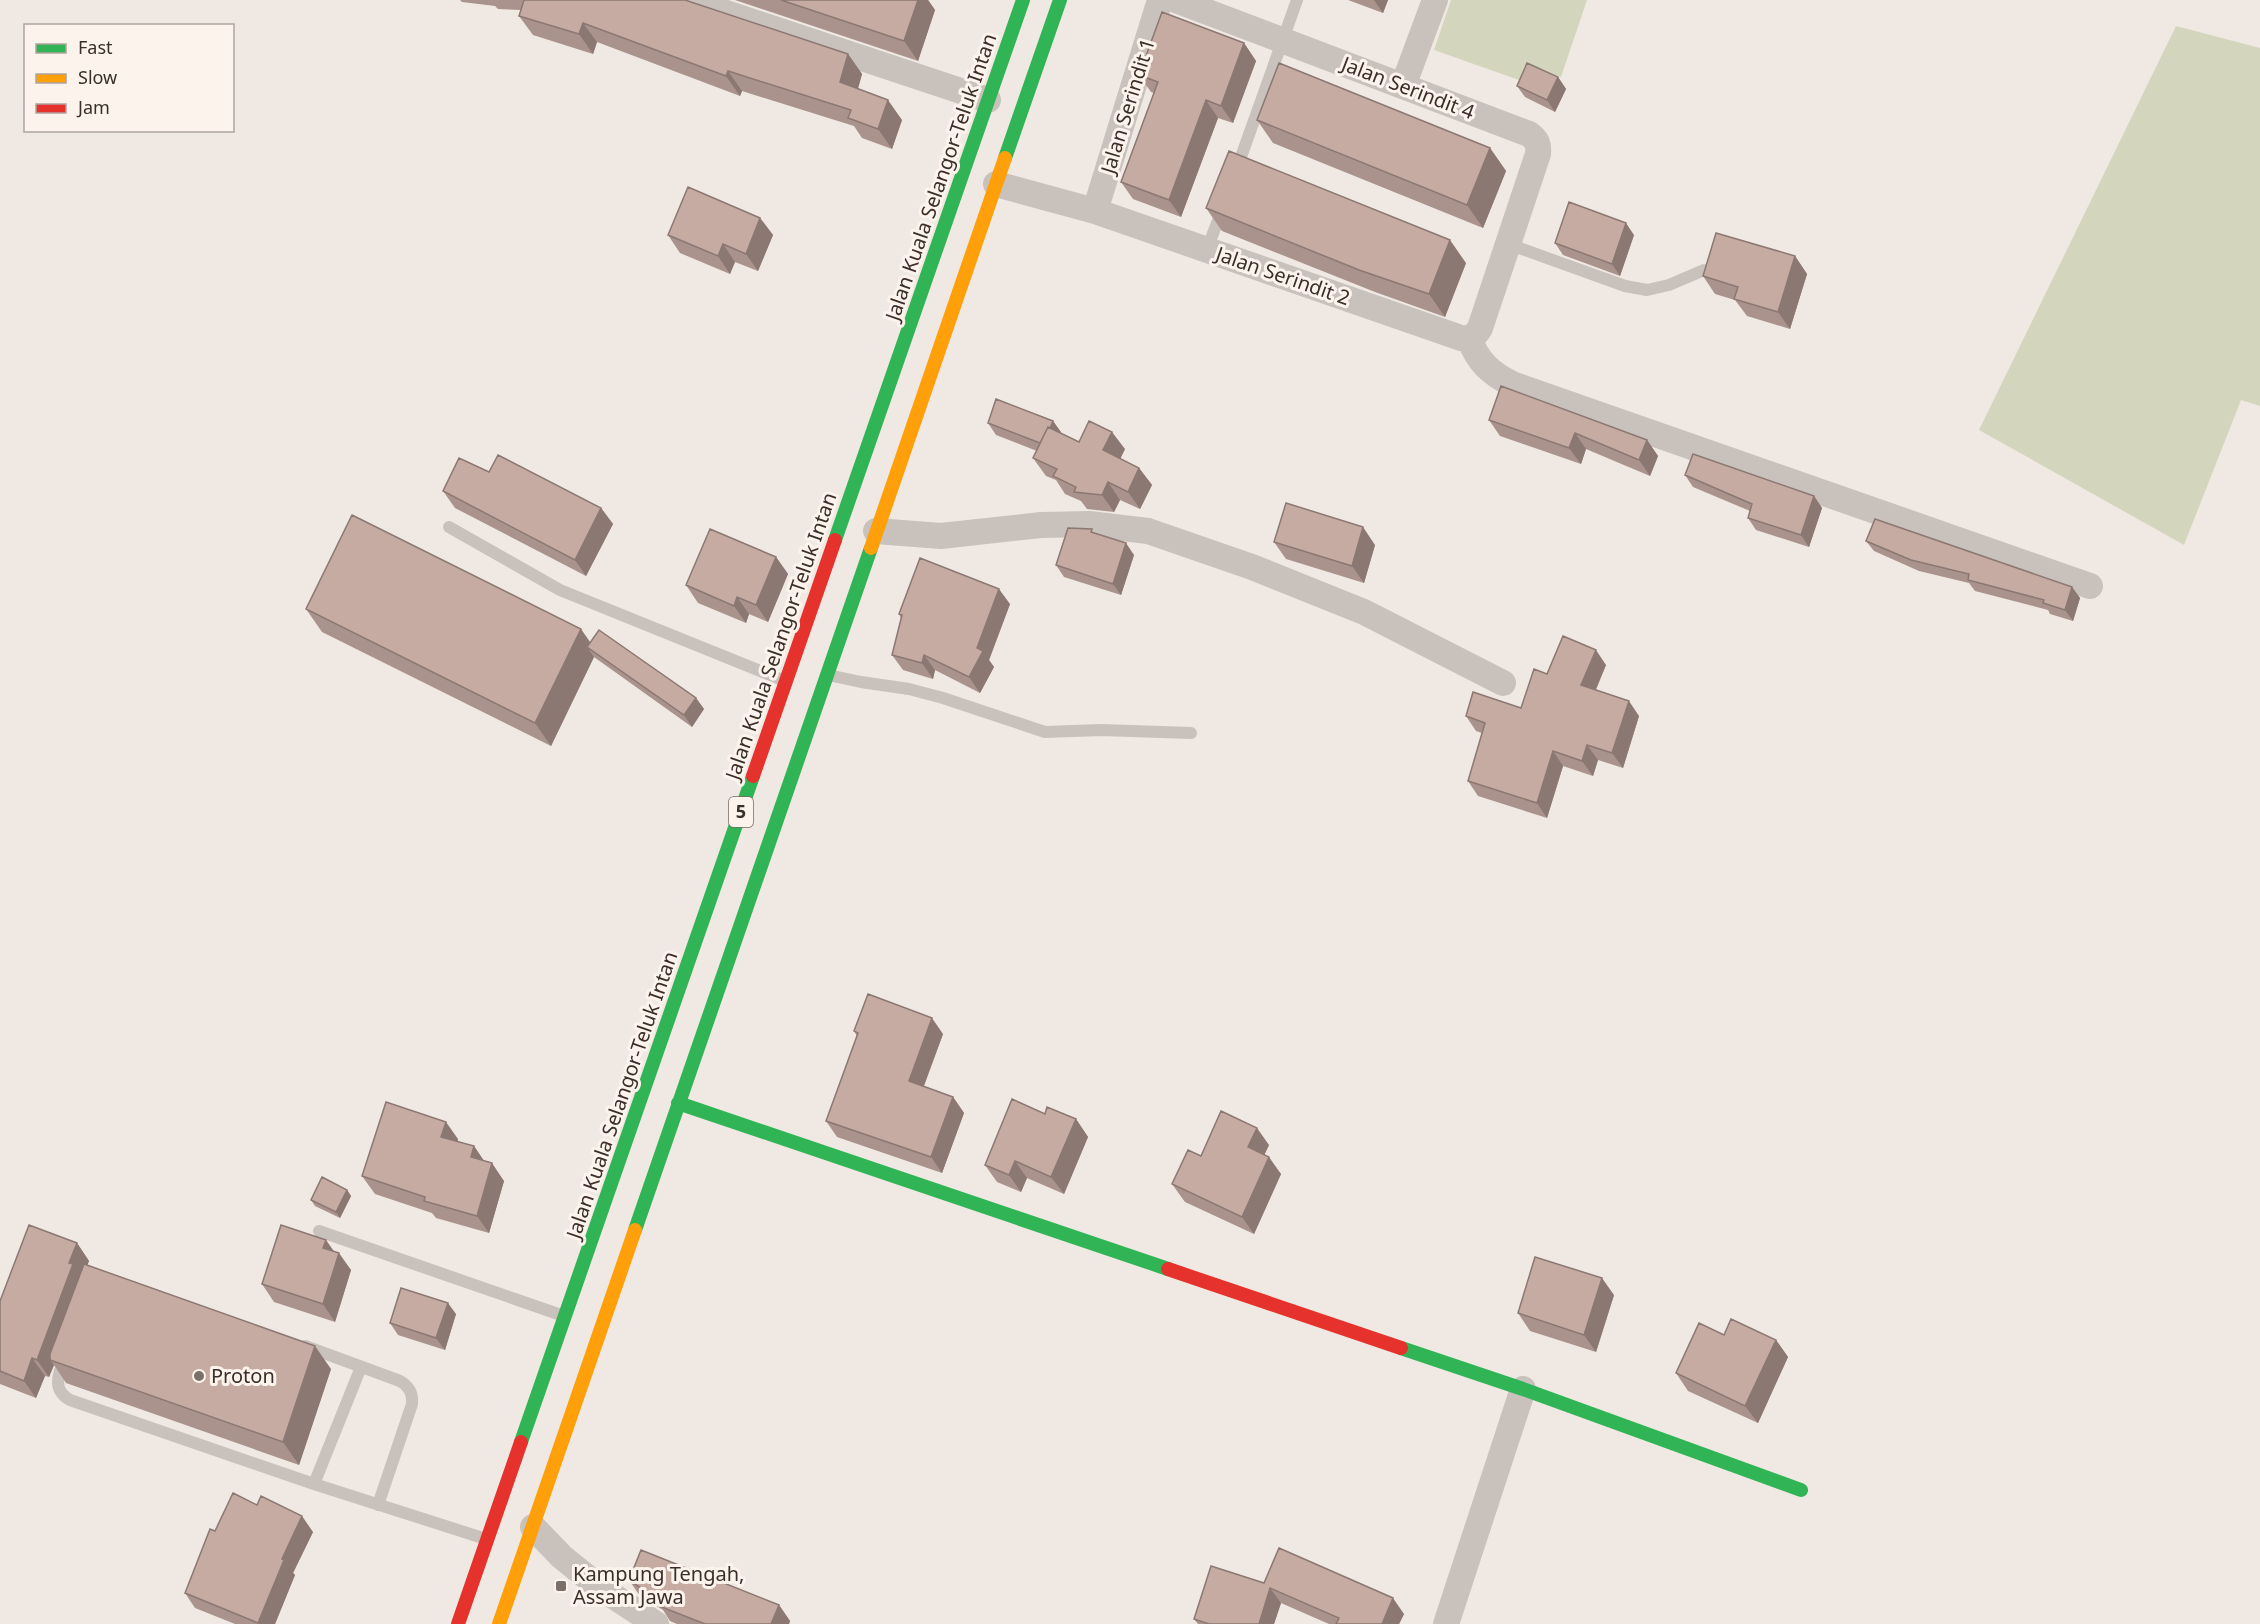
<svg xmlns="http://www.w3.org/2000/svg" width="2260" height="1624" font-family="'Noto Sans',sans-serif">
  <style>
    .green { fill: #d3d6bc }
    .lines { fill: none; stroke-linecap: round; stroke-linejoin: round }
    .lane { stroke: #c9c1bc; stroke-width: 12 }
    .street { stroke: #c9c1bc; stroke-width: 26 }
    .fast { stroke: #30b455; stroke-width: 14 }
    .slow { stroke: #ff9f0a; stroke-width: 14 }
    .jam { stroke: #e5322d; stroke-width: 14 }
    .wall { fill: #aa938c }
    .shaded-wall { fill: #8b7872 }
    .building { fill: #c6aba3; stroke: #8b7872; stroke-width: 1.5 }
    .poi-dot { fill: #7b6f6a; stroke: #fcf3ec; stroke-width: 2 }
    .labels { text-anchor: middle; stroke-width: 6; stroke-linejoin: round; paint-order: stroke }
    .shield { fill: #fcf3ec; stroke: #766964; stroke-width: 1.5 }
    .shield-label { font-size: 18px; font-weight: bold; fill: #3c2e29 }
    .street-label { font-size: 20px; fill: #3c2e29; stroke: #fcf3ec }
    .poi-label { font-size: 20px; fill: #3c2e29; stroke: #fcf3ec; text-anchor: start }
  </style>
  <rect width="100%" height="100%" fill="#f0e9e3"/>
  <path class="green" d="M 1451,0 L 1587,0 L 1561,77 L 1525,65 L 1519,80 L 1434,50 Z
    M 2176,26 L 2260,48 L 2260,406 L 2241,400 L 2184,545 L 1979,430 Z"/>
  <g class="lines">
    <path class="lane" d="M 1236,171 L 1297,0
      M 1508,244 L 1625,286 L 1647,290 L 1669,285 L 1704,270
      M 1207,249 L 1222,210
      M 449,527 L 560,590 L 785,681
      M 828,675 L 861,682 L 909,689 L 943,698 L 1045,732 L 1101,730 L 1191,733
      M 319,1231 L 564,1316
      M 305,1346 L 400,1381 C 409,1386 413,1393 412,1404 L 378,1505
      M 64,1359 C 58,1375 52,1390 70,1400 L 314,1484 L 486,1539
      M 314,1484 L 361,1367"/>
    <path class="street" d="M 687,0 L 988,100
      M 1403,86 L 1435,0
      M 996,184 L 1095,211 L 1461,338 C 1471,339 1475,336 1480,328 L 1538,154 C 1539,144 1537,140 1529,134 L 1176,0
      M 1095,211 L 1160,0
      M 1469,338 C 1478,362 1490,373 1512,384 L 2090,586
      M 876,531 L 941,536 L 1041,525 L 1089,524 L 1148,531 L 1252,567 L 1364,612 L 1503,683
      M 533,1527 L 562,1557 L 598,1586 L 656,1624
      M 1446,1624 L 1523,1389"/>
    <path class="fast" d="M 1005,158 L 1060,0
      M 835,540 L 1023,0
      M 678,1103 L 1168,1269
      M 635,1230 L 871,548
      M 1401,1348 L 1523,1389 L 1801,1490
      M 521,1442 L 753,776"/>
    <path class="slow" d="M 871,548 L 1005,158
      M 499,1624 L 635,1230"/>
    <path class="jam" d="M 753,776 L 835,540
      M 1168,1269 L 1401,1348
      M 458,1624 L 521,1442"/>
  </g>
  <path class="wall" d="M 460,0 L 685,0 L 848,54 L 862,74 L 858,89 L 902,120 L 892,149 L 862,138 L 854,126 L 742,91 L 740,96 L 597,42 L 593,54 L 533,35 L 519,16 L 521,10 L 498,9 L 495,6 L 462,2 Z
    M 735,0 L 928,0 L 935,10 L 918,61 Z
    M 1348,0 L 1388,0 L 1383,13 Z
    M 1244,43 L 1256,61 L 1233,123 L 1218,118 L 1181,217 L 1133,199 L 1121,182 L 1154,93 L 1151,92 L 1139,75 Z
    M 1558,77 L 1566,89 L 1555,112 L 1525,97 L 1517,86 Z
    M 1257,120 L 1490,148 L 1506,171 L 1483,228 L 1273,143 Z
    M 1206,208 L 1466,263 L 1445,317 L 1375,292 L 1222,231 Z
    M 760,218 L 773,235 L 758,271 L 735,262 L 730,274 L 680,253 L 668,235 Z
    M 1634,235 L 1620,276 L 1563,255 L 1555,243 Z
    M 1795,256 L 1807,274 L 1790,329 L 1747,316 L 1735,300 L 1715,294 L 1703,276 Z
    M 1489,420 L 1647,440 L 1658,456 L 1650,476 L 1586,449 L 1581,464 L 1500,436 Z
    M 1053,421 L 1061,433 L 1079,442 L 1125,449 L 1120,458 L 1139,468 L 1152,485 L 1140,509 L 1120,500 L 1114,512 L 1087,509 L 1081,501 L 1065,494 L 1056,480 L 1046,476 L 1033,458 L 1037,451 L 996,435 L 988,423 Z
    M 489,472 L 601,508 L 613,524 L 586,576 L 455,508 L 443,491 Z
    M 1685,475 L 1814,496 L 1822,508 L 1809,547 L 1756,530 L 1748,518 L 1750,511 L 1693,487 Z
    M 1096,533 L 1134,555 L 1121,595 L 1064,577 L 1056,565 Z
    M 1866,541 L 2072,587 L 2080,598 L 2073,621 L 2050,614 L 2048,610 L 1975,591 L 1969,583 L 1919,571 L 1874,551 Z
    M 1274,542 L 1375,545 L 1364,583 L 1286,559 Z
    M 776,557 L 788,574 L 768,622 L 749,614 L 746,623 L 698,603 L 686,585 Z
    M 1010,604 L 989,660 L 994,667 L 980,693 L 935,670 L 933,679 L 903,670 L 892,655 L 901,618 L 899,614 Z
    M 306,609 L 590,642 L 696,698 L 704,709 L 692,727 L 594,657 L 551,746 L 322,632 Z
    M 1606,665 L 1596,690 L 1639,716 L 1623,768 L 1598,760 L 1593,776 L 1563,766 L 1547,818 L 1478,796 L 1468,781 L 1482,733 L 1476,731 L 1466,716 L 1521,708 L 1547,674 Z
    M 854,1031 L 943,1034 L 924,1086 L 953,1097 L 964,1113 L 942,1173 L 837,1137 L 826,1121 L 857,1036 Z
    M 1045,1114 L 1076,1119 L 1088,1137 L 1064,1194 L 1027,1178 L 1021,1192 L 997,1182 L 985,1165 Z
    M 458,1139 L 458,1142 L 474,1146 L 484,1161 L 504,1181 L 489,1233 L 436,1218 L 432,1213 L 375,1194 L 362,1176 Z
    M 1269,1145 L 1264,1155 L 1281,1174 L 1254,1234 L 1185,1202 L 1172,1184 L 1201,1156 Z
    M 347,1190 L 351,1196 L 340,1218 L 315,1206 L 311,1200 Z
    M 77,1243 L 89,1261 L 87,1265 L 331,1369 L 299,1465 L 66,1383 L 54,1365 L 49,1377 L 45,1376 L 36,1398 L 0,1384 L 0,1301 Z
    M 334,1251 L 351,1270 L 335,1322 L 274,1302 L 262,1284 Z
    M 1614,1295 L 1596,1352 L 1530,1331 L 1518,1313 Z
    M 456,1314 L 445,1350 L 398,1335 L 390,1323 Z
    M 1724,1335 L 1776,1340 L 1788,1357 L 1758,1423 L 1688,1391 L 1676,1373 Z
    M 215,1531 L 313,1532 L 293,1573 L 295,1575 L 275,1624 L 235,1624 L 195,1608 L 185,1593 Z
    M 629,1580 L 779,1605 L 790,1621 L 789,1624 L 677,1624 L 670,1621 L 663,1610 L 640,1596 Z
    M 1264,1583 L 1404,1614 L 1399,1624 L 1329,1624 L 1281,1603 L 1274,1624 L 1198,1624 L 1194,1619 Z"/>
  <path class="shaded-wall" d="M 918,0 L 928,0 L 935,10 L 918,61 L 904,41 Z
    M 1374,0 L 1388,0 L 1383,13 Z
    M 583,23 L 597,42 L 593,54 L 579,34 Z
    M 1244,43 L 1256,61 L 1233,123 L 1221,106 Z
    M 848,54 L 862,74 L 854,102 L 840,82 Z
    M 728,71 L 742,91 L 740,96 L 726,76 Z
    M 1558,77 L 1566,89 L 1555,112 L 1547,100 Z
    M 888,100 L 902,120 L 892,149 L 878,129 Z
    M 1206,100 L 1218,118 L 1181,217 L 1169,200 Z
    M 1490,148 L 1506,171 L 1483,228 L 1467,205 Z
    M 760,218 L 773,235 L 758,271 L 746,254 Z
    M 1626,223 L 1634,235 L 1620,276 L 1612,264 Z
    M 1450,240 L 1466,263 L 1445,317 L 1429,294 Z
    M 723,244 L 735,262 L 730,274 L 718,256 Z
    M 1795,256 L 1807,274 L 1790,329 L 1778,312 Z
    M 1053,421 L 1061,432 L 1052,456 L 1044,445 Z
    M 1112,432 L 1125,449 L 1116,468 L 1103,450 Z
    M 1575,433 L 1586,449 L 1581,464 L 1569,448 Z
    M 1647,440 L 1658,456 L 1650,476 L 1639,460 Z
    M 1139,468 L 1152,485 L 1140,509 L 1128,492 Z
    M 1108,482 L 1120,500 L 1114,512 L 1102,495 Z
    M 1814,496 L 1822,508 L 1809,547 L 1801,535 Z
    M 601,508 L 613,524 L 586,576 L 575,560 Z
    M 1363,527 L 1375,545 L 1364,583 L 1352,566 Z
    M 1126,543 L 1134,555 L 1121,595 L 1113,584 Z
    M 776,557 L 788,574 L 768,622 L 756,605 Z
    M 2072,587 L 2080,598 L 2073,621 L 2065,610 Z
    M 999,589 L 1010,604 L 989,660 L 994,667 L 980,693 L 969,677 L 977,648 Z
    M 737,597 L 749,614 L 746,623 L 734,606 Z
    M 581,629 L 597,652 L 587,647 L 594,657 L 551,746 L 535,723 Z
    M 1596,650 L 1606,665 L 1591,700 L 1581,685 Z
    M 924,655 L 935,670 L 933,679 L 922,663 Z
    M 696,698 L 704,709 L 692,727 L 684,715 Z
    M 1629,701 L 1639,716 L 1623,768 L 1612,753 Z
    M 1587,745 L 1598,760 L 1593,776 L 1582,761 Z
    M 1553,751 L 1563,766 L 1547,818 L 1537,803 Z
    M 932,1018 L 943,1034 L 920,1096 L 909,1081 Z
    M 953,1097 L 964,1113 L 942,1173 L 931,1157 Z
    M 1076,1119 L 1088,1137 L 1064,1194 L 1051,1177 Z
    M 446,1122 L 458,1139 L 453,1155 L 441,1137 Z
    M 1257,1128 L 1269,1145 L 1260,1164 L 1248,1147 Z
    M 474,1146 L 486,1164 L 471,1157 Z
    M 1269,1157 L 1281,1174 L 1254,1234 L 1242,1217 Z
    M 1015,1161 L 1027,1178 L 1021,1192 L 1009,1175 Z
    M 492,1163 L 504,1181 L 489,1233 L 477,1216 Z
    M 347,1190 L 351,1196 L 340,1218 L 336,1212 Z
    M 326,1240 L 338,1257 L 339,1253 L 351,1270 L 335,1322 L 323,1304 L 323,1248 Z
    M 77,1243 L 89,1261 L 50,1360 L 54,1365 L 49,1377 L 37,1360 L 69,1263 Z
    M 1602,1278 L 1614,1295 L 1596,1352 L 1584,1335 Z
    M 448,1303 L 456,1314 L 445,1350 L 436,1338 Z
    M 1776,1340 L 1788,1357 L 1758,1423 L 1745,1406 Z
    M 315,1346 L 331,1369 L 299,1465 L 283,1442 Z
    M 32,1358 L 45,1376 L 36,1398 L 24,1381 Z
    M 302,1516 L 313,1532 L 293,1573 L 295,1575 L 275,1624 L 259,1624 L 258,1623 L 282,1559 Z
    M 1270,1588 L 1281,1603 L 1274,1624 L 1259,1624 Z
    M 1393,1598 L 1404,1614 L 1399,1624 L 1382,1624 Z
    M 779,1605 L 790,1621 L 789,1624 L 771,1624 Z"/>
  <path class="building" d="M 524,0 L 685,0 L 848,54 L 840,82 L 888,100 L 878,129 L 848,118 L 851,110 L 728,71 L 726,76 L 583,23 L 579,34 L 519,16 Z
    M 781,0 L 918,0 L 904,41 Z
    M 1162,12 L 1244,43 L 1221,106 L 1206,100 L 1169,200 L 1121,182 L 1158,82 L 1139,75 Z
    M 1279,63 L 1490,148 L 1467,205 L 1257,120 Z
    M 1527,63 L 1558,77 L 1547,100 L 1517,86 Z
    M 1229,151 L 1450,240 L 1429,294 L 1359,270 L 1206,208 Z
    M 688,187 L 760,218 L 746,254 L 723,244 L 718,256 L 668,235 Z
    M 1569,202 L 1626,223 L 1612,264 L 1555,243 Z
    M 1716,233 L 1795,256 L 1778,312 L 1734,299 L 1738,287 L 1703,276 Z
    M 1501,386 L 1647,440 L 1639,460 L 1575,433 L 1569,448 L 1489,420 Z
    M 996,399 L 1053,421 L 1050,428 L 1048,427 L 1040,443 L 988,423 Z
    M 1089,421 L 1112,432 L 1103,450 L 1139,468 L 1128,492 L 1108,482 L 1102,495 L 1074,492 L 1076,487 L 1053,476 L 1057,469 L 1033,458 L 1048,427 L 1079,442 Z
    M 1693,454 L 1814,496 L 1801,535 L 1748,518 L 1752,504 L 1685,475 Z
    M 498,455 L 601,508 L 575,560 L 443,491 L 459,458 L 489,472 Z
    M 1286,503 L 1363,527 L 1352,566 L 1274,542 Z
    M 352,515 L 581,629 L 535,723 L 306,609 Z
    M 1875,519 L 2072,587 L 2065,610 L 2043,603 L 2044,600 L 1968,580 L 1969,574 L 1911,560 L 1866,541 Z
    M 1068,528 L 1092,529 L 1091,532 L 1126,543 L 1113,584 L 1056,565 Z
    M 710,529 L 776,557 L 756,605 L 737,597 L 734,606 L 686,585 Z
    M 920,558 L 999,589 L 977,648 L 983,651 L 969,677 L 924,655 L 922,663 L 892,655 L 902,615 L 899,614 Z
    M 599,630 L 696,698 L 684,715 L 587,647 Z
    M 1563,636 L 1596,650 L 1581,685 L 1629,701 L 1612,753 L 1587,745 L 1582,761 L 1553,751 L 1537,803 L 1468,781 L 1485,723 L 1466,716 L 1473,692 L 1521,708 L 1534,669 L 1547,674 Z
    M 868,994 L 932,1018 L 909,1081 L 953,1097 L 931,1157 L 826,1121 L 858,1033 L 854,1031 Z
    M 1012,1099 L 1045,1114 L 1047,1107 L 1076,1119 L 1051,1177 L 1015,1161 L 1009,1175 L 985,1165 Z
    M 386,1102 L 446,1122 L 441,1137 L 474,1146 L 471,1157 L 492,1163 L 477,1216 L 424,1201 L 425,1197 L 362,1176 Z
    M 1221,1111 L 1257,1128 L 1248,1147 L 1269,1157 L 1242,1217 L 1172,1184 L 1188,1150 L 1201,1156 Z
    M 322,1177 L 347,1190 L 336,1212 L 311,1200 Z
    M 29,1225 L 77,1243 L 69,1263 L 73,1264 L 37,1360 L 32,1358 L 24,1381 L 0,1371 L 0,1301 Z
    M 281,1225 L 326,1240 L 323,1248 L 339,1253 L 323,1304 L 262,1284 Z
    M 1535,1257 L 1602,1278 L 1584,1335 L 1518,1313 Z
    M 84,1264 L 315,1346 L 283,1442 L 50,1360 L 50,1354 Z
    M 401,1288 L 448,1303 L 436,1338 L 390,1323 Z
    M 1731,1319 L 1776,1340 L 1745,1406 L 1676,1373 L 1699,1323 L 1724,1335 Z
    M 233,1493 L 257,1505 L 261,1496 L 302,1516 L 282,1559 L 284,1560 L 258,1623 L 185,1593 L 210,1529 L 215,1531 Z
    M 1279,1548 L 1393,1598 L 1382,1624 L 1336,1624 L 1339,1618 L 1270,1588 L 1259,1624 L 1209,1624 L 1194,1619 L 1211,1566 L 1264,1583 Z
    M 641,1550 L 779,1605 L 771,1624 L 705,1624 L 659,1606 L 653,1596 L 629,1580 Z"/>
  <g class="poi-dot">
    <circle cx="199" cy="1376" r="6"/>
    <rect x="555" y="1580" width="12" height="12" rx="3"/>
  </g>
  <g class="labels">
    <rect class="shield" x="729" y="797" width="24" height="30" rx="4.5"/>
    <g class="shield-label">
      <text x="741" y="818">5</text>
    </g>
    <g class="street-label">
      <text transform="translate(1408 88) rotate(21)" y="7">Jalan Serindit 4</text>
      <text transform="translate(1128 106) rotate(-73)" y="7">Jalan Serindit 1</text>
      <text transform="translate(941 177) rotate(-71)" y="7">Jalan Kuala Selangor-Teluk Intan</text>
      <text transform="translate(1283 276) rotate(19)" y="7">Jalan Serindit 2</text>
      <text transform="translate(781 636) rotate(-71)" y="7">Jalan Kuala Selangor-Teluk Intan</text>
      <text transform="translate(622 1095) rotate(-71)" y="7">Jalan Kuala Selangor-Teluk Intan</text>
    </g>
    <g class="poi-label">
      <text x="211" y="1383">Proton</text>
      <text x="573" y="1581">Kampung Tengah,<tspan x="573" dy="23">Assam Jawa</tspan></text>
    </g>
  </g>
  <rect x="24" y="24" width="210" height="108" fill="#fcf3ec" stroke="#afa49e" stroke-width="1.5"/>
  <rect x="36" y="44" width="30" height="9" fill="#30b455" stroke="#afa49e" stroke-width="1.5"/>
  <text x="78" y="54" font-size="18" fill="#3c2e29">Fast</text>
  <rect x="36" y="74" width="30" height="9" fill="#ff9f0a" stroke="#afa49e" stroke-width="1.5"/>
  <text x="78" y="84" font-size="18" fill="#3c2e29">Slow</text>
  <rect x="36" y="104" width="30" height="9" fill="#e5322d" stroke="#afa49e" stroke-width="1.5"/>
  <text x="78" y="114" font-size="18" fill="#3c2e29">Jam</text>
</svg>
